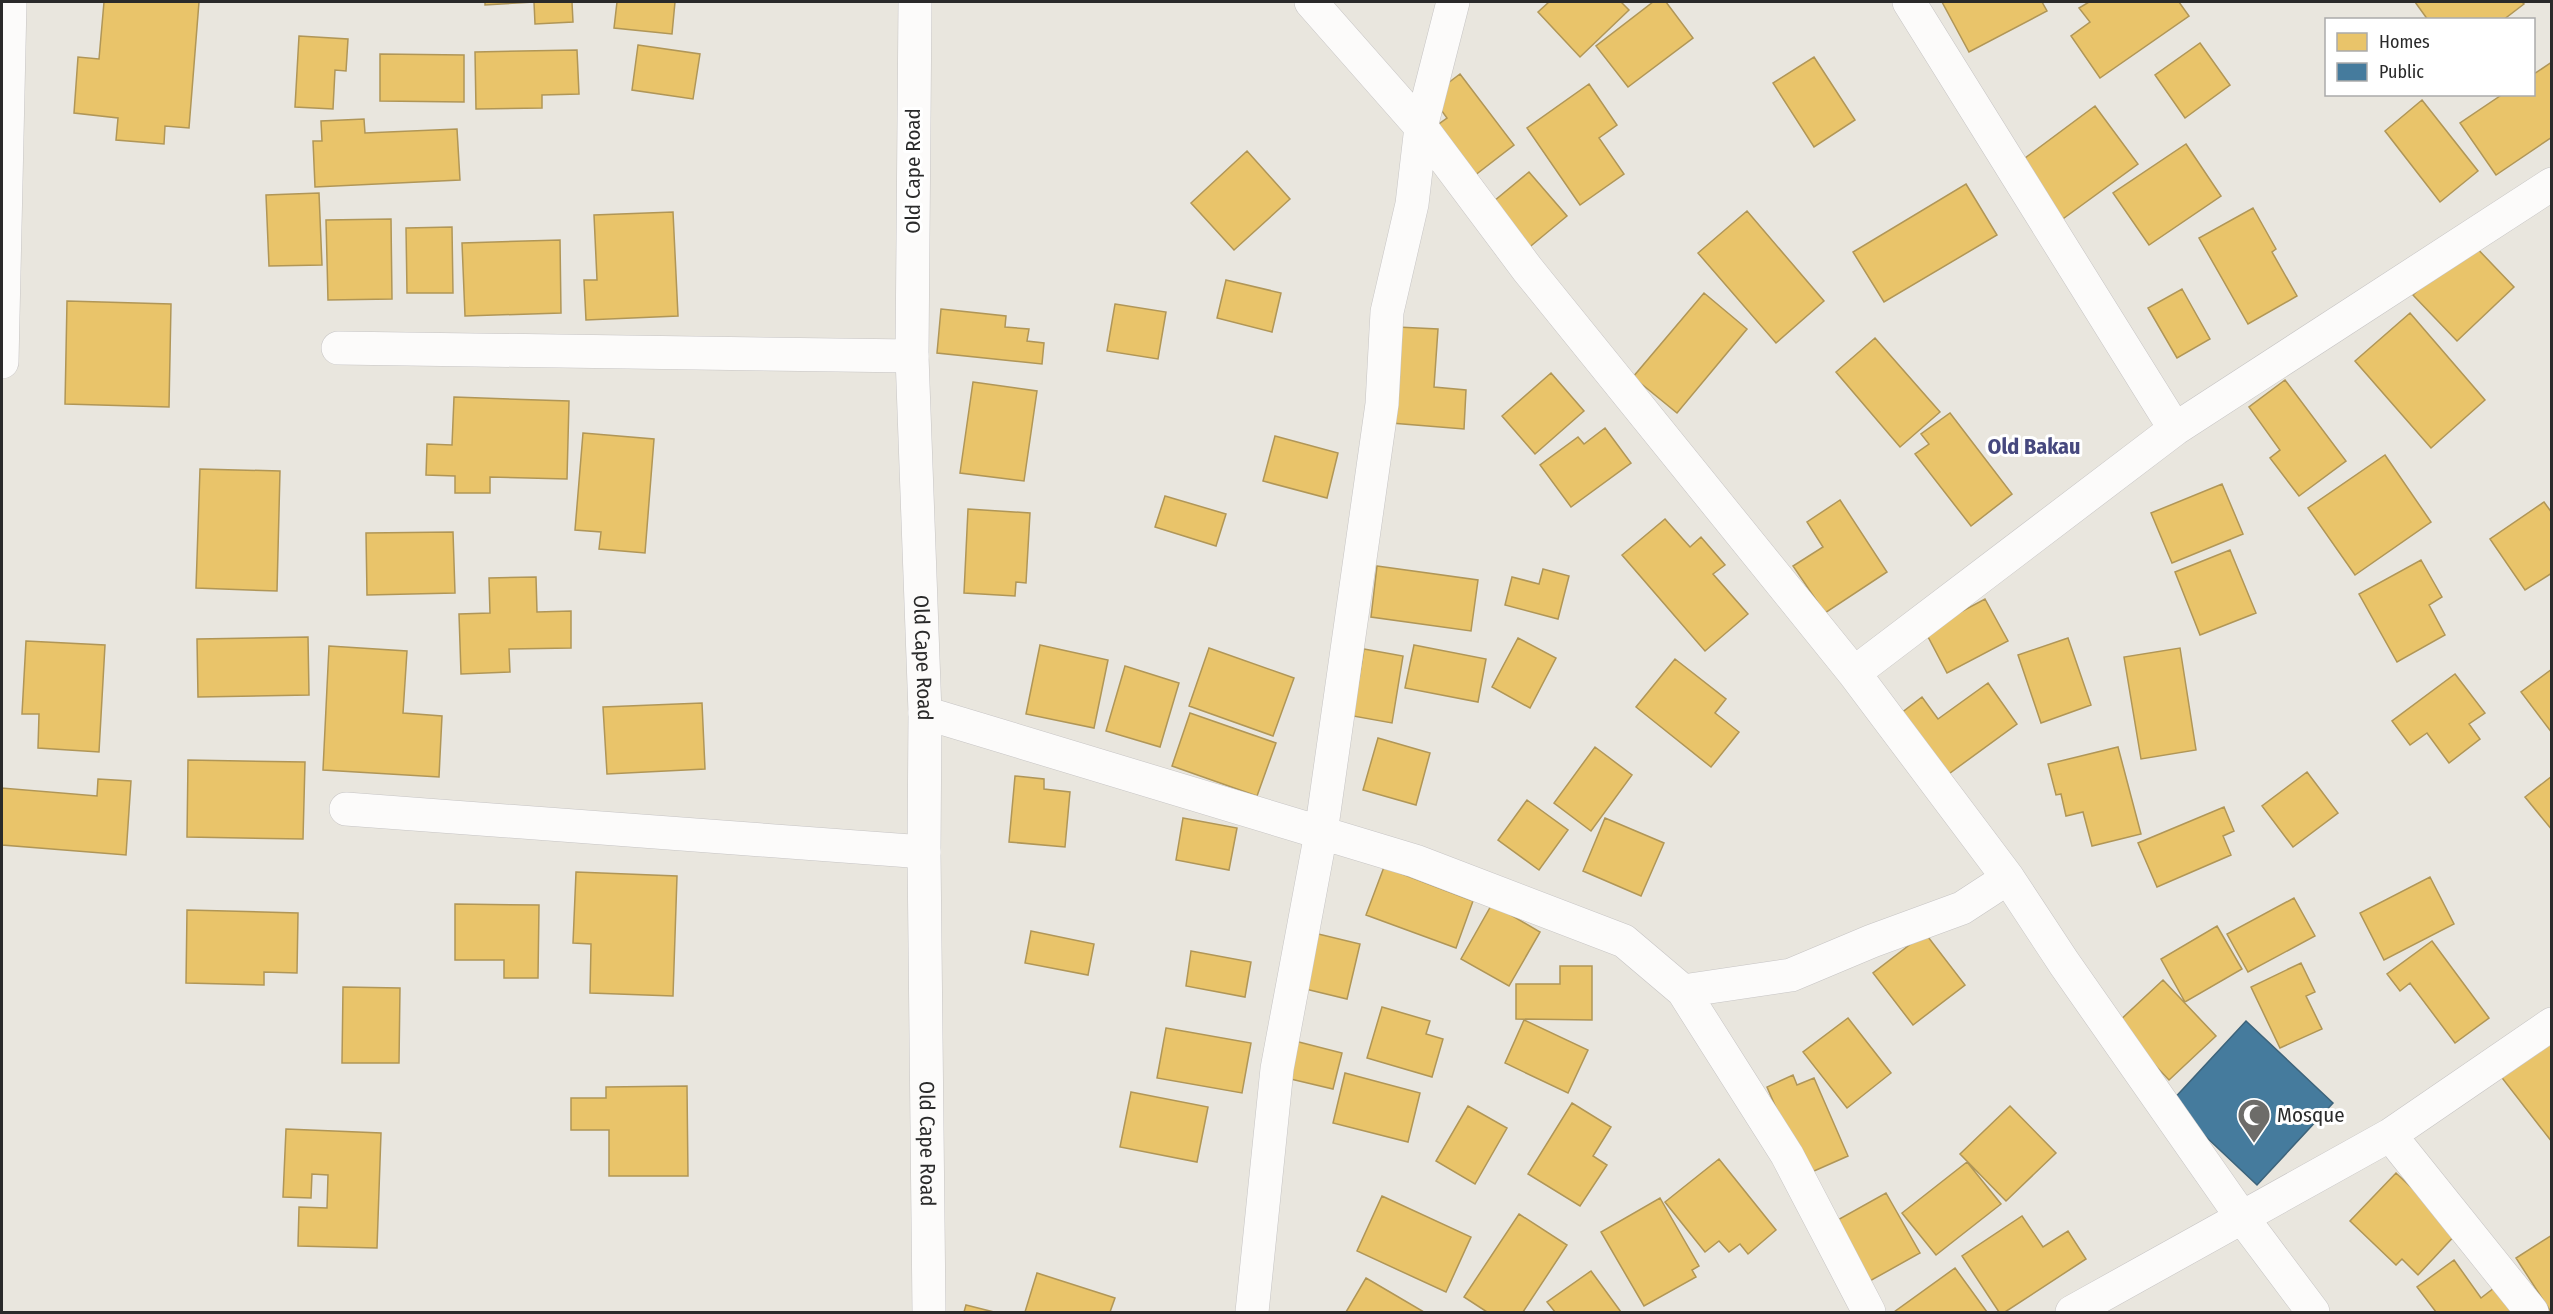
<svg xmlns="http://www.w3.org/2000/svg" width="2553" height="1314" font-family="'Fira Sans Condensed',sans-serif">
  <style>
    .homes { fill: #e9c46a; stroke: #b09657; stroke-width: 1.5 }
    .public { fill: #457b9d; stroke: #3d637a; stroke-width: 1.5 }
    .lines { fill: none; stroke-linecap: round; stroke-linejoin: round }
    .minor-casing { stroke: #c6c4c4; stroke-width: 34 }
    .tertiary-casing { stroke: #c6c4c4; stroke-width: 34 }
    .minor { stroke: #fcfbfa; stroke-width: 33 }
    .tertiary { stroke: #fcfbfa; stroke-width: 33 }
    .labels { text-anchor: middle; stroke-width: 6; stroke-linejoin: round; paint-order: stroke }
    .street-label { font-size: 21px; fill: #2a2a2a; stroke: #fff }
    .poi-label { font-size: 21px; fill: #2a2a2a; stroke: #fff; text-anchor: start }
    .neighbourhood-label { font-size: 22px; font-weight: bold; fill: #46487e; stroke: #fff }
  </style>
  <rect width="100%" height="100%" fill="#e9e6de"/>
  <path class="homes" d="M 104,2 L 199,2 L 189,128 L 165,126 L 164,144 L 116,140 L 118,118 L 74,113 L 78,57 L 99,59 Z
    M 485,2 L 572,2 L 573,22 L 535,24 L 534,2 L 485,5 Z
    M 617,2 L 675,2 L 672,34 L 614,28 Z
    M 1549,2 L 1621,2 L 1629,10 L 1580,57 L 1538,12 Z
    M 1653,2 L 1666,2 L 1693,38 L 1628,87 L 1596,46 Z
    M 1942,2 L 2042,2 L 2047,11 L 1969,52 Z
    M 2089,2 L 2179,2 L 2189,16 L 2100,78 L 2071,36 L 2090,22 L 2079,8 Z
    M 2415,2 L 2522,2 L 2524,4 L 2503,20 L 2428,20 Z
    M 299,36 L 348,39 L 346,71 L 335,70 L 333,109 L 295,107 Z
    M 2200,43 L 2230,85 L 2185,118 L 2155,75 Z
    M 638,45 L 700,54 L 693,99 L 632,90 Z
    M 577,50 L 579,94 L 542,95 L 542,108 L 476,109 L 475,52 Z
    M 380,54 L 464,55 L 464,102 L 380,101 Z
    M 1814,57 L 1855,120 L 1814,147 L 1773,83 Z
    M 2552,62 L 2552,137 L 2496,175 L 2460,123 L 2503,94 L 2534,94 L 2534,74 Z
    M 1460,74 L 1514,145 L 1474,176 L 1436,126 L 1447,118 L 1431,96 Z
    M 1589,84 L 1617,125 L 1599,138 L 1624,174 L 1580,205 L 1527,128 Z
    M 2422,100 L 2478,171 L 2440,202 L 2385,131 Z
    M 2095,106 L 2138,164 L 2060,221 L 2017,164 Z
    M 364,119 L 365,133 L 457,129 L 460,180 L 315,187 L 313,141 L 322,141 L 321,121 Z
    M 2186,144 L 2221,196 L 2149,245 L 2113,193 Z
    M 1247,151 L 1290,199 L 1234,250 L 1191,203 Z
    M 1529,172 L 1567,216 L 1526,250 L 1488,206 Z
    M 1966,184 L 1997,235 L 1884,302 L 1853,252 Z
    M 319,193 L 322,265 L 269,266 L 266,195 Z
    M 2253,208 L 2276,249 L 2272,252 L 2297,296 L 2248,324 L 2199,238 Z
    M 1747,211 L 1824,301 L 1776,343 L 1698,253 Z
    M 673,212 L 678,316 L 586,320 L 584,280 L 597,280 L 594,215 Z
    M 391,219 L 392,299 L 328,300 L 326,220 Z
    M 452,227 L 453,293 L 407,293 L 406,228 Z
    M 560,240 L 561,313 L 465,316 L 462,243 Z
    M 2470,241 L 2514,287 L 2457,341 L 2413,295 Z
    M 1226,280 L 1281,293 L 1272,332 L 1217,318 Z
    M 2182,289 L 2210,339 L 2177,358 L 2148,308 Z
    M 1704,293 L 1747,329 L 1677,413 L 1633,377 Z
    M 67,301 L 171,304 L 169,407 L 65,404 Z
    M 1115,304 L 1166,312 L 1158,359 L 1107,351 Z
    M 941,309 L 1006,316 L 1005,327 L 1029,329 L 1027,341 L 1044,343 L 1042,364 L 937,353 Z
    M 2410,313 L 2485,400 L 2431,448 L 2355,361 Z
    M 1397,327 L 1438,329 L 1434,387 L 1466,390 L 1464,429 L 1391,423 Z
    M 1875,338 L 1940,412 L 1900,447 L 1836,372 Z
    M 1551,373 L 1584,411 L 1535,454 L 1502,416 Z
    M 2285,380 L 2346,461 L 2299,496 L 2270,458 L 2280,450 L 2249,407 Z
    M 973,382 L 1037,391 L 1024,481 L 960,473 Z
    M 454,397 L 569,401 L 567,479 L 490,477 L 490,493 L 455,493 L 455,476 L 426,475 L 427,444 L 452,445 Z
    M 1950,413 L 2012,494 L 1971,526 L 1915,454 L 1929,444 L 1921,434 Z
    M 1605,428 L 1631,463 L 1571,507 L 1540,465 L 1578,437 L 1584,444 Z
    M 583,433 L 654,439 L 645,553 L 599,549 L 601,532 L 575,530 Z
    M 1275,436 L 1338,453 L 1327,498 L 1263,481 Z
    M 2385,455 L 2431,522 L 2355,575 L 2308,508 Z
    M 200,469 L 280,471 L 277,591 L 196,588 Z
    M 2222,484 L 2243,534 L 2172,563 L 2151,513 Z
    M 1165,496 L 1226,514 L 1216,546 L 1155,527 Z
    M 1840,500 L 1887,572 L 1825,613 L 1793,566 L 1823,547 L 1807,522 Z
    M 2544,502 L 2552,513 L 2552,573 L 2525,590 L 2490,539 Z
    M 968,509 L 1030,513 L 1026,583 L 1016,582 L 1015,596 L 964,593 Z
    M 1665,519 L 1690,547 L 1701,537 L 1725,565 L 1713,574 L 1748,614 L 1705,651 L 1622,555 Z
    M 453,532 L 455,593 L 367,595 L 366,533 Z
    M 2230,550 L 2256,613 L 2200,635 L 2175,572 Z
    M 2421,560 L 2442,597 L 2429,605 L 2445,635 L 2397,662 L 2359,594 Z
    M 1377,566 L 1478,580 L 1471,631 L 1371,617 Z
    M 1543,569 L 1569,576 L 1558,619 L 1505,605 L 1512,577 L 1539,584 Z
    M 536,577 L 537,612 L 571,611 L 571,648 L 509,649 L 510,672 L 461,674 L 459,614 L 490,613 L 489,578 Z
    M 1985,599 L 2008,641 L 1947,673 L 1925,631 Z
    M 308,637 L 309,695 L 198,697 L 197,639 Z
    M 1518,638 L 1556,658 L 1530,708 L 1492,687 Z
    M 2068,638 L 2091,705 L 2041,723 L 2018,655 Z
    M 26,641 L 105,645 L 99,752 L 38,748 L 39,714 L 22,714 Z
    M 1040,645 L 1108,660 L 1094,728 L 1026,714 Z
    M 1414,645 L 1486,659 L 1478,702 L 1405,688 Z
    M 329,646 L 407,651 L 403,713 L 442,716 L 439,777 L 323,770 Z
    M 1209,648 L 1294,678 L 1273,736 L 1189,706 Z
    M 2180,648 L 2196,750 L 2141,759 L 2124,657 Z
    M 1364,649 L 1403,656 L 1392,723 L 1353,716 Z
    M 1675,659 L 1726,699 L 1715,713 L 1739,732 L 1711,767 L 1636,707 Z
    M 1125,666 L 1179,683 L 1160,747 L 1106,731 Z
    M 2552,669 L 2552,733 L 2521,692 Z
    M 2455,674 L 2485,713 L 2469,724 L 2480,739 L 2449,763 L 2427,733 L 2410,745 L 2392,721 Z
    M 1988,683 L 2017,724 L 1946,776 L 1900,714 L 1922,697 L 1938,719 Z
    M 702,703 L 705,769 L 607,774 L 603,707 Z
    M 1190,713 L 1276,743 L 1257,796 L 1172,766 Z
    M 1378,738 L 1430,753 L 1416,805 L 1363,790 Z
    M 1595,747 L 1632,775 L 1591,831 L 1554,803 Z
    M 2118,747 L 2141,834 L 2092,846 L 2083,812 L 2066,816 L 2061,794 L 2056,795 L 2048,764 Z
    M 188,760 L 305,762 L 303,839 L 187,837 Z
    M 2307,772 L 2338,813 L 2293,847 L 2262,806 Z
    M 1015,776 L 1044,779 L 1044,789 L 1070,792 L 1065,847 L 1009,842 Z
    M 2552,776 L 2552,830 L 2525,797 Z
    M 98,779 L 131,781 L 126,855 L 2,845 L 2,788 L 97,796 Z
    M 1527,800 L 1568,830 L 1539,870 L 1498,840 Z
    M 2224,807 L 2234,831 L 2223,836 L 2231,855 L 2157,887 L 2138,843 Z
    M 1183,818 L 1237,828 L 1229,870 L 1176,860 Z
    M 1605,818 L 1664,843 L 1641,896 L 1583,871 Z
    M 1384,867 L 1473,901 L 1456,948 L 1366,915 Z
    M 576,872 L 677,876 L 673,996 L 590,993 L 591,944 L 573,943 Z
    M 2430,877 L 2454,924 L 2384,960 L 2360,913 Z
    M 2294,898 L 2315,936 L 2248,972 L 2227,934 Z
    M 455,904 L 539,905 L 538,978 L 504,978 L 504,960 L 455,960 Z
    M 1492,904 L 1540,932 L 1509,986 L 1461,959 Z
    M 187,910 L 298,913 L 297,973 L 264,972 L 264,985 L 186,983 Z
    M 2217,926 L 2242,969 L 2185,1002 L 2161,959 Z
    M 1031,931 L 1094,944 L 1088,975 L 1025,963 Z
    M 1310,932 L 1360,944 L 1347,999 L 1297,987 Z
    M 1925,933 L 1965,985 L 1913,1025 L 1873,973 Z
    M 2432,941 L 2489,1018 L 2455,1043 L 2410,983 L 2400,991 L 2387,974 Z
    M 1191,951 L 1251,962 L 1245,997 L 1186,986 Z
    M 2301,963 L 2315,992 L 2306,996 L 2322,1029 L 2280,1048 L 2251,987 Z
    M 1560,966 L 1592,966 L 1592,1020 L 1516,1019 L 1516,984 L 1560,984 Z
    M 2163,980 L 2216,1036 L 2169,1080 L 2116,1024 Z
    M 343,987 L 400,988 L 399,1063 L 342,1063 Z
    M 1382,1007 L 1430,1021 L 1426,1034 L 1443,1039 L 1432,1077 L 1367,1058 Z
    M 1848,1018 L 1891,1073 L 1847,1108 L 1803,1052 Z
    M 1524,1020 L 1588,1050 L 1568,1093 L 1505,1063 Z
    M 1166,1028 L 1251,1043 L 1242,1093 L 1157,1078 Z
    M 2546,1038 L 2552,1045 L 2552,1142 L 2499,1074 Z
    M 1291,1040 L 1342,1053 L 1333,1089 L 1282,1077 Z
    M 1345,1073 L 1420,1093 L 1408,1142 L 1333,1123 Z
    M 1793,1075 L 1797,1085 L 1814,1078 L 1848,1156 L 1805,1175 L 1767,1087 Z
    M 687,1086 L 688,1176 L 609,1176 L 609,1130 L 571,1130 L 571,1098 L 606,1098 L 606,1087 Z
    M 1131,1092 L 1208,1107 L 1197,1162 L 1120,1147 Z
    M 1572,1103 L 1611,1127 L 1593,1156 L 1607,1165 L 1580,1206 L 1528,1174 Z
    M 1468,1106 L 1507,1128 L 1475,1184 L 1436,1161 Z
    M 2010,1106 L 2056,1153 L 2006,1201 L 1960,1154 Z
    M 286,1129 L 381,1133 L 377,1248 L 298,1246 L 299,1207 L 327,1208 L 328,1175 L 312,1174 L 311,1198 L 283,1197 Z
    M 1719,1159 L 1776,1230 L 1748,1254 L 1740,1244 L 1729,1252 L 1719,1241 L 1705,1252 L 1665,1202 Z
    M 1967,1162 L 2001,1204 L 1936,1255 L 1902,1213 Z
    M 2396,1173 L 2458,1232 L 2418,1275 L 2402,1259 L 2396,1265 L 2350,1221 Z
    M 1886,1193 L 1920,1253 L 1868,1282 L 1834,1222 Z
    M 1382,1196 L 1471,1237 L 1446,1292 L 1357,1251 Z
    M 1660,1198 L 1699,1266 L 1692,1270 L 1696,1277 L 1644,1306 L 1601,1232 Z
    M 1519,1214 L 1567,1245 L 1523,1312 L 1487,1312 L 1464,1297 Z
    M 2022,1216 L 2043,1247 L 2068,1231 L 2086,1259 L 2005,1312 L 1999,1312 L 1962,1256 Z
    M 2552,1235 L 2552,1311 L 2551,1312 L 2516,1258 Z
    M 2454,1260 L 2481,1298 L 2494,1288 L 2512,1312 L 2436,1312 L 2417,1287 Z
    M 1955,1268 L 1987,1312 L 1894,1312 Z
    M 1591,1271 L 1621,1312 L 1555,1312 L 1547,1302 Z
    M 1037,1273 L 1115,1298 L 1110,1312 L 1025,1312 Z
    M 1366,1278 L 1424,1312 L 1346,1312 Z
    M 966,1305 L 994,1312 L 964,1312 Z"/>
  <path class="public" d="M 2246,1021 L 2333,1103 L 2257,1185 L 2170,1103 Z"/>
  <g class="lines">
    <g class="minor-casing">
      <path id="minor" d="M 1311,2 L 1421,127 L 1528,270 L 1854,673 L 2008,878 L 2064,963 L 2241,1216 L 2313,1312
        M 1909,2 L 2175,429
        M 338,348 L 912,356
        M 2,362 L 10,2
        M 1854,673 L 2175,429 L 2552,184
        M 925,713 L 1415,861 L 1624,941 L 1683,991 L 1787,1155 L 1869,1312
        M 346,809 L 924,852
        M 1683,991 L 1791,975 L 1872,941 L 1962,908 L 2008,878
        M 2390,1135 L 2532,1312
        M 1252,1312 L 1277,1069 L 1321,833 L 1382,404 L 1387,312 L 1412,204 L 1421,127 L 1453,2
        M 2072,1312 L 2390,1135 L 2552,1024"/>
    </g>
    <g class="tertiary-casing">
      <g id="tertiary">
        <path id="s1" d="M 915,2 L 912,356 L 925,713 L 924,852 L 929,1312"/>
      </g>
    </g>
    <use href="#minor" class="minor"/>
    <use href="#tertiary" class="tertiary"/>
  </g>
  <defs>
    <g id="mosque-pin" transform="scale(1.725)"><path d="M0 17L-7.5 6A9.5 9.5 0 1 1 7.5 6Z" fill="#6d6c69" stroke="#fff"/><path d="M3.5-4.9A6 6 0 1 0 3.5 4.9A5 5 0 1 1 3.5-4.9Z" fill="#fff"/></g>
  </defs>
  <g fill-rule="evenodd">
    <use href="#mosque-pin" x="2254" y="1115"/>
  </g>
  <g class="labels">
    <g class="street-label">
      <text transform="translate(913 171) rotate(-90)" y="7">Old Cape Road</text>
      <text dy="7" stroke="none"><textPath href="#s1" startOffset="656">Old Cape Road</textPath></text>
      <text dy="7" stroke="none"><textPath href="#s1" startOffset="1142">Old Cape Road</textPath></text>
    </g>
    <g class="poi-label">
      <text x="2277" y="1122">Mosque</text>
    </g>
    <g class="neighbourhood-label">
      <text x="2034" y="454">Old Bakau</text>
    </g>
  </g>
  <rect width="2553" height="1314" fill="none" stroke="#2a2a2a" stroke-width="6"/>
  <rect x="2325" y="18" width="210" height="78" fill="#ffffff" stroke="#aaaaaa" stroke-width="1.5"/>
  <rect x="2337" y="33" width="30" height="18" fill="#e9c46a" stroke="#aaaaaa" stroke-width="1.5"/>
  <text x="2379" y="48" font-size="18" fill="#2a2a2a">Homes</text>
  <rect x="2337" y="63" width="30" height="18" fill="#457b9d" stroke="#aaaaaa" stroke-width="1.5"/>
  <text x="2379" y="78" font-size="18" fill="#2a2a2a">Public</text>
</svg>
